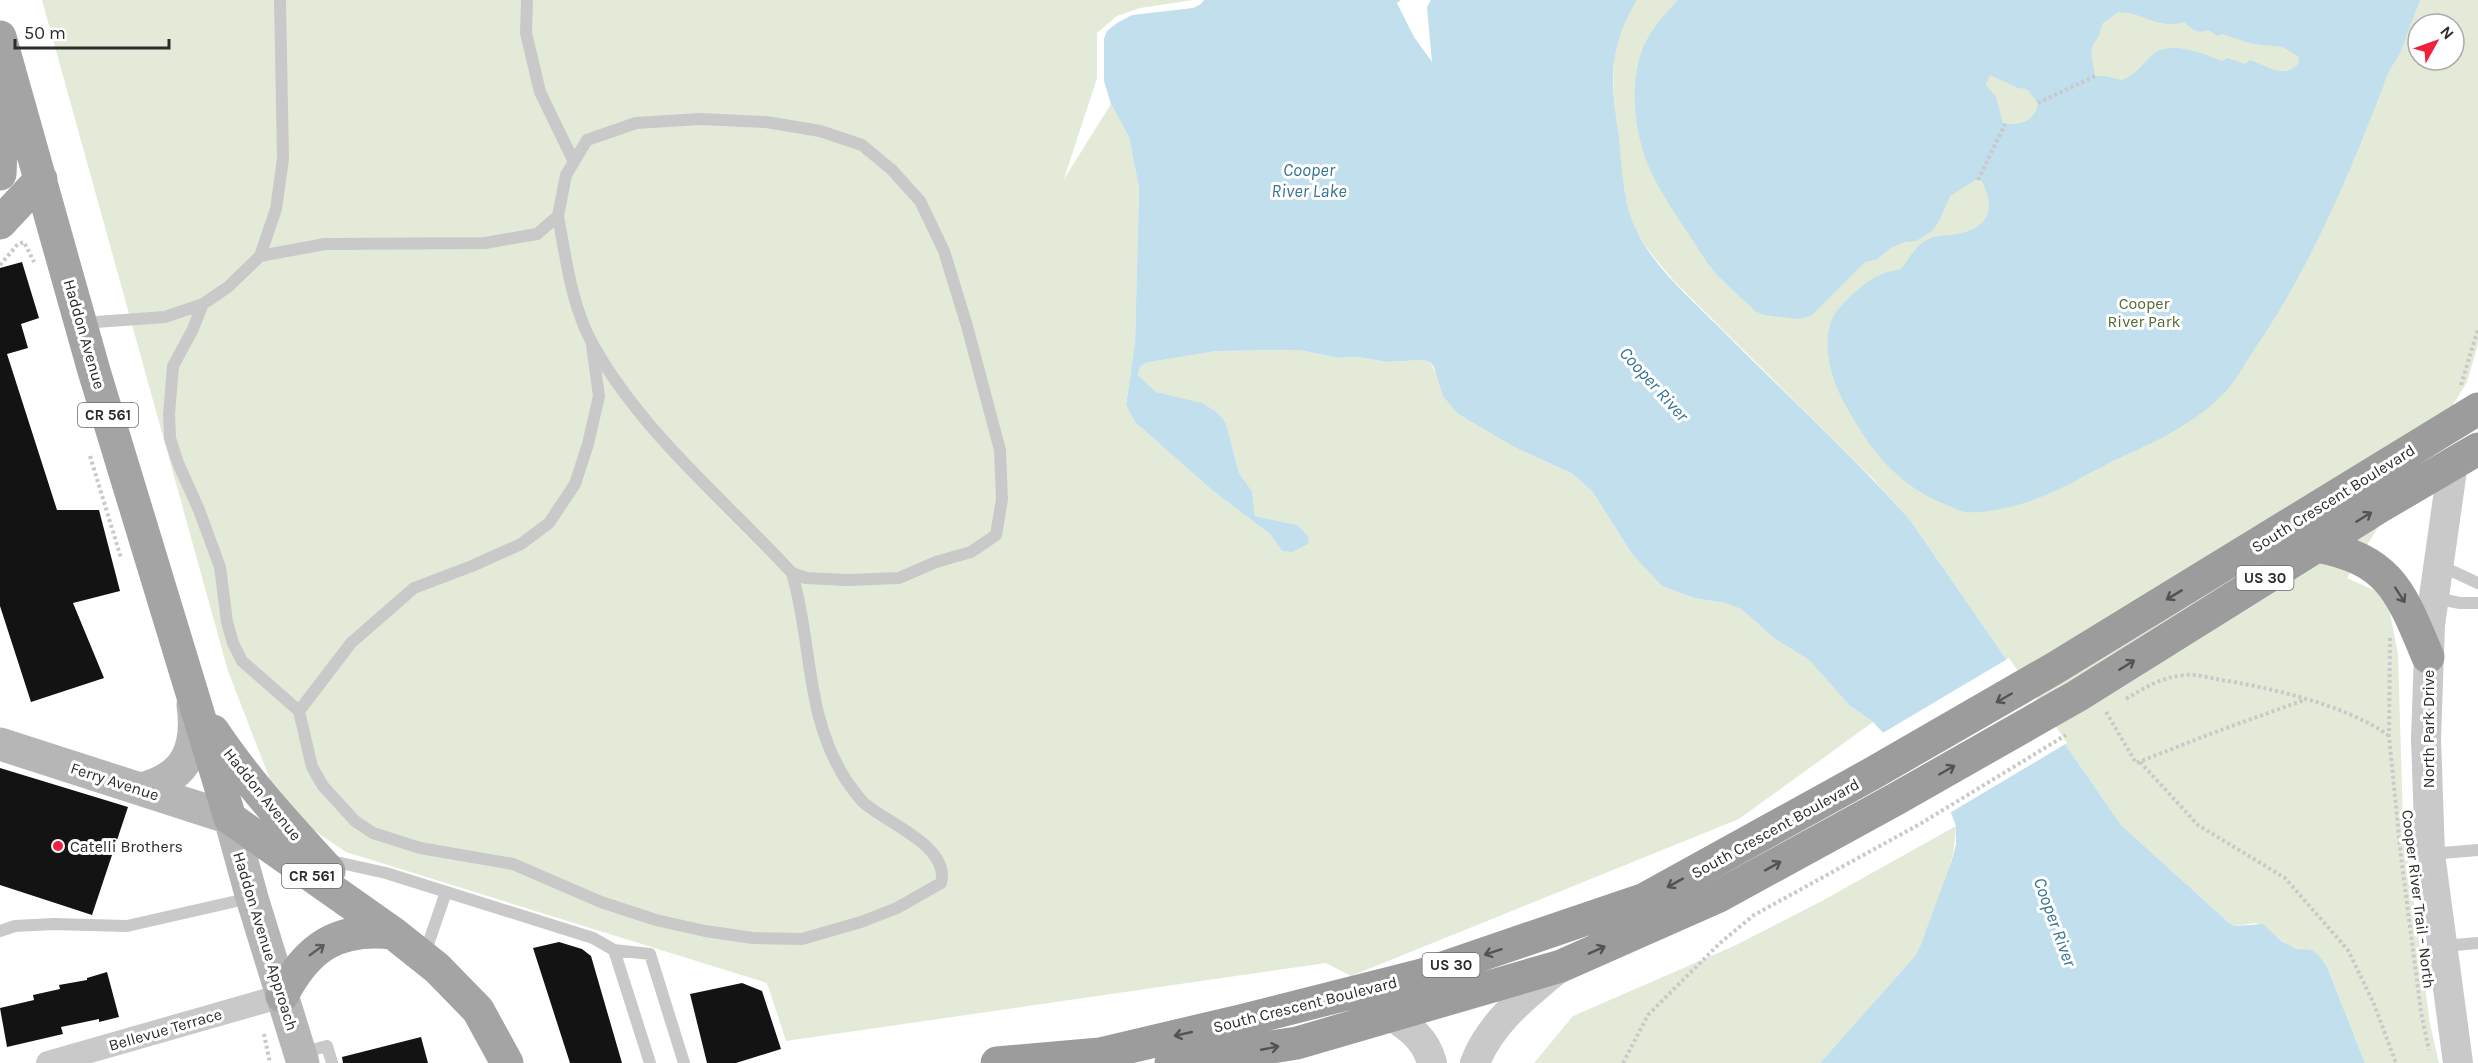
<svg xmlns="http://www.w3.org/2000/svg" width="2478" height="1063" font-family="Karla,sans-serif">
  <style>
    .green { fill: #e3ebd8; fill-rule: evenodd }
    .water { fill: #c2dfed; fill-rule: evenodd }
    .pier { fill: #fff }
    .building { fill: #131313 }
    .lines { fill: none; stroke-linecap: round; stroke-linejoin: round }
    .path { stroke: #c9c9c9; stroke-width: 4; stroke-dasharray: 3 3; stroke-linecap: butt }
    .service { stroke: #c9c9c9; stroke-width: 12 }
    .minor { stroke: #c9c9c9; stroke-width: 24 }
    .tertiary { stroke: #c9c9c9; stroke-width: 30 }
    .secondary { stroke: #b6b6b6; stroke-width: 33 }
    .primary { stroke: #a4a4a4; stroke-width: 33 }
    .trunk { stroke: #9c9c9c; stroke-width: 33 }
    .oneway { stroke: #535353 }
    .oneway2 { stroke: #5c5c5c }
    .poi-dot { fill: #f0213e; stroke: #fff; stroke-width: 2 }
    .labels { text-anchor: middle; stroke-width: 6; stroke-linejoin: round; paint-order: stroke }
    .shield { fill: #fff; stroke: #6b6b6b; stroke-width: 1.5 }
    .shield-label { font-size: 15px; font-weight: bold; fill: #2c2c2c }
    .park-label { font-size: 16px; fill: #526a37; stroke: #fff }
    .street-label { font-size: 16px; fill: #2c2c2c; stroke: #fff }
    .poi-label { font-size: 16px; fill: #2c2c2c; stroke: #fff; text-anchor: start }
    .water-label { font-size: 18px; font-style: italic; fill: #367592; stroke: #fff }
  </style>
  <rect width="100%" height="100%" fill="#fff"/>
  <path class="green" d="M 42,0 L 1193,0 L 1140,8 L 1117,16 L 1097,33 L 1097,78 L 1064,179 L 1111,104 L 1129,137 L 1139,188 L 1135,342 L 1126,405 L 1135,422 L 1213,491 L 1270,534 L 1282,551 C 1294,549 1306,551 1309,537 L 1298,525 L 1255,516 L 1252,491 L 1239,473 L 1226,423 L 1218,413 L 1156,392 L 1138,375 C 1139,366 1142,364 1150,362 L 1217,351 L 1299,350 L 1339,358 L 1357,357 L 1388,362 L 1422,360 L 1430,362 L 1458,414 L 1514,447 L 1571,473 L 1592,491 L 1632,554 L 1662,586 L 1694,598 L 1727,603 L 1741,609 L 1775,639 L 1809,660 L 1850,706 L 1873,722 L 1739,819 L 1351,976 L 1326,963 L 786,1041 L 767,983 L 346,852 L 281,808 L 228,671 Z
    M 1637,0 L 2478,0 L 2478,344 L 2467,382 L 2347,578 L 2378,592 L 2388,603 L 2398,654 L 2403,822 L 2430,1024 L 2439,1063 L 2365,1063 L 2327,967 L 2298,948 L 2290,946 L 2256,923 L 2234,926 L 2227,921 L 2121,825 L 1910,520 L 1874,480 L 1674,281 C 1660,264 1645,248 1635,229 C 1621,201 1609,82 1615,51 C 1619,32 1627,16 1637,0 ZM 2418,24 L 2454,24 L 2454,60 L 2418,60 Z
    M 1956,826 C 1955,867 1936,906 1921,944 L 1915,956 L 1820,1063 L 1534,1063 L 1573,1016 L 1734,946 L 1820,902 Z"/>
  <path class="water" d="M 1204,0 L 1401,0 L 1397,3 L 1414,37 L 1432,62 L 1427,7 L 1431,0 L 1637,0 C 1609,46 1610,79 1618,131 C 1622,162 1622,197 1634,225 C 1650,264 1692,300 1721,329 C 1784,393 1850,453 1910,520 L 2121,825 L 2227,921 L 2234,926 L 2263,924 C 2271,931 2279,941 2289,945 C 2309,956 2310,939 2327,967 L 2365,1063 L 1820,1063 L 1915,956 L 1921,944 L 1951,863 L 1956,844 L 1956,826 L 1951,813 L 1931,783 L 1873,722 L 1850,706 L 1809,660 L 1775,639 L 1741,609 L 1726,603 L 1694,598 L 1662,586 L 1632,554 L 1592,491 L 1571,473 L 1514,447 L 1458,414 L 1443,396 L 1434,367 L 1430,362 L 1422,360 L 1388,362 L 1357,357 L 1339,358 L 1299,350 L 1217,351 L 1150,362 C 1142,364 1139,366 1138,375 L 1156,392 L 1202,403 L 1218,413 L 1226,423 L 1239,473 L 1252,491 L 1255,516 L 1298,525 L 1309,537 L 1308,544 L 1292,552 L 1282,551 L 1270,534 L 1213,491 L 1135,422 L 1126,405 L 1135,342 L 1139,188 L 1129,137 L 1111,104 L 1104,81 L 1104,39 L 1107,31 L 1117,23 L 1132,15 L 1193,8 L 1201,4 Z
    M 1678,0 L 2420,0 L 2400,53 L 2389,71 C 2351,171 2314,261 2254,350 C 2247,360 2242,370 2235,380 C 2204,421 2156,441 2111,462 C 2085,475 2058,492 2030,501 C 2014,507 1983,514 1966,512 C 1958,511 1950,506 1942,503 C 1896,484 1869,448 1846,406 C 1831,380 1820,343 1834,315 C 1838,308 1845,302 1851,296 C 1866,281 1880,272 1901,269 C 1908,260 1915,247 1925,241 C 1936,234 1945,236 1957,234 C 1990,229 1996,207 1981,180 L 1977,179 L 1950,196 L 1938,223 L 1932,231 L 1916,241 L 1904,242 L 1891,248 L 1876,260 L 1865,262 L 1811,316 L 1798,319 L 1764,315 L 1755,311 L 1718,276 L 1708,264 C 1689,233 1662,198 1648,165 C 1634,131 1629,82 1643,48 C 1651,29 1664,15 1678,0 ZM 2118,12 C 2143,12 2158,30 2184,22 C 2191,28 2198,35 2208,30 L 2218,36 L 2222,34 L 2253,44 L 2283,47 L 2299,57 L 2298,64 C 2283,80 2266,65 2250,60 L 2245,64 L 2228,58 L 2222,61 C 2202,53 2168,39 2151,56 C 2141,66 2135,75 2122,80 L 2105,76 L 2095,76 L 2091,52 L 2094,43 L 2099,36 L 2102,24 ZM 1990,75 L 2018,88 L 2027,89 L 2038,103 C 2035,122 2020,126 2003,123 L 1996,97 L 1986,85 Z"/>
  <path class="pier" d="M 2009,658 L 2067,743 L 1948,814 L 1929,785 L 1881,734 Z"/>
  <path class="building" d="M 22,262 L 39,318 L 21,324 L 28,348 L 7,354 L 57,510 L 99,510 L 120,591 L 73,603 L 104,678 L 31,702 L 0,606 L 0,268 Z
    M 0,768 L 128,807 L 92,915 L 0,885 Z
    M 559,942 L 582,949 L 591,956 L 622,1063 L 570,1063 L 533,948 Z
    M 107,972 L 119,1017 L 99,1022 L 99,1019 L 61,1027 L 63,1034 L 7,1047 L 0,1008 L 34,1000 L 33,995 L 60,989 L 59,985 L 87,980 L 87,978 Z
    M 742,983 L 762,991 L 781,1049 L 736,1063 L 707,1063 L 690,994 Z
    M 421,1037 L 428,1063 L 343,1063 L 342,1057 Z"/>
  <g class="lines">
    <path class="path" d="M 2038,103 L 2095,76
      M 1978,180 L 2005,124
      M 0,265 L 18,244 L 24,242 L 34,262
      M 2461,385 L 2478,329
      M 90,456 L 121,558
      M 2390,638 L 2389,736 L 2401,857 L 2421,1012 L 2429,1050
      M 2126,699 C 2146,687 2162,677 2185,675 C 2195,674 2206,677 2216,679 C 2267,687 2348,705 2389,736
      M 2106,712 L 2136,763 L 2218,731 L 2304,700
      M 2140,762 L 2198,825 L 2285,878 L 2348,950 L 2374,1004 L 2396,1063
      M 264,1034 L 270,1063
      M 1623,1063 L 1648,1015 L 1720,943 L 1754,915 L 1920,824 L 2066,735"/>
    <path class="service" d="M 527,0 L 526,33 L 540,92 L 574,162
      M 260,256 L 325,244 L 485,243 L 537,234 L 558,216 L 566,175 L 587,140 L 636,123 L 700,119 L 766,122 L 820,131 L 862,145 L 892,170 L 920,201 L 944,251 L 967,326 L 1000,450 L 1002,499 L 996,535 L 971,552 L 936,562 L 899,578 L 847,580 L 806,578 L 792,573 C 724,499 641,432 592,343 C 571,304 566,258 558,216
      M 203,304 L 192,331 L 173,366 L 169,414 L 170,438 L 178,463 L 199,510 L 220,567 L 227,622 L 233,643 L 242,661 L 299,711 L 312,767 L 323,786 L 355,821 L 373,833 L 420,848 L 513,864 L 601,902 L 656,920 L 705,931 L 753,938 L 802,939 L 861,922 L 897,908 L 941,883 C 951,846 884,822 863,802 C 857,796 851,787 846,780 C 804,714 813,644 792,573
      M 82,323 L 165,317 L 203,304 L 228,287 L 260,256 L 276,209 L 283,159 L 280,0
      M 2439,565 L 2478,583
      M 2434,598 L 2460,603 L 2478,603
      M 299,711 L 351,643 L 414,588 L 472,566 L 521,544 L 549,523 L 575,484 L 588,444 L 599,396 L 592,346
      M 2430,854 L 2478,850
      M 327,860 L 386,873 L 593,938 L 614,950
      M 0,931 L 15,926 L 53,924 L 127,926 L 250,898
      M 2443,946 L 2478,943
      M 424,956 L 446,892
      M 301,1053 L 327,1046 L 332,1063
      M 650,1063 L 614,950 L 650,954 L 684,1063"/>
    <path class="minor" d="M 48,1063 L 282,996"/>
    <path class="tertiary" d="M 2453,463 L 2430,625 L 2426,739 L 2430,854 L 2458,1063
      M 1390,1015 C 1410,1028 1426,1039 1432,1063
      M 1475,1063 C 1491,1021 1527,995 1561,966"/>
    <path class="secondary" d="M 0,744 L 230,818 L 252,898 L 303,1063
      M 141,789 C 186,778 199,749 193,705"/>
    <path class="primary" d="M 0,37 L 94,371 L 230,818 L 393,933 L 437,968 L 478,1010 L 507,1063
      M 0,174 L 4,86
      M 0,223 L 41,179
      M 213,731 C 247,782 288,826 329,871
      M 282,996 C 307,947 337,927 393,933"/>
    <path class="trunk" d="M 2317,546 C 2391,560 2401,593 2428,657
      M 997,1063 L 1100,1054 L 1240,1021 L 1422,975 L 1645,899 L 1873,773 L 2055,668 L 2478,409
      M 1171,1063 L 1297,1043 L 1561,966 L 1717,897 L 1896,799 L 2077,696 L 2379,507 L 2478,449"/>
  </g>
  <defs><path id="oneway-shaft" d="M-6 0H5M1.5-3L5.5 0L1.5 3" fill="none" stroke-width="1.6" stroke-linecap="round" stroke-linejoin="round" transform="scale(1.5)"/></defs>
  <g class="oneway">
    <use href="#oneway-shaft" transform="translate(2364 517) rotate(-32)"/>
    <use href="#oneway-shaft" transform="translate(2174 595) rotate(149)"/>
    <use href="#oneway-shaft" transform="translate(2400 595) rotate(57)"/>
    <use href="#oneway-shaft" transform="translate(2127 665) rotate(-32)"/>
    <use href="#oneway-shaft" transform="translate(2004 698) rotate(150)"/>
    <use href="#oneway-shaft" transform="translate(1947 770) rotate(-30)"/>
    <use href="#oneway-shaft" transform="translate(1773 866) rotate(-29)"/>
    <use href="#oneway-shaft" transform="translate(1675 883) rotate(151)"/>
    <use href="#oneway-shaft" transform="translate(1597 950) rotate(-24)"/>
    <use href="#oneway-shaft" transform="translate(1493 952) rotate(162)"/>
    <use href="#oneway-shaft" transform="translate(1183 1034) rotate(167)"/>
    <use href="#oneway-shaft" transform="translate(1270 1048) rotate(-11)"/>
  </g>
  <use class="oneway2" href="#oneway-shaft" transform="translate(317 950) rotate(-36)"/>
  <circle class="poi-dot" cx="58" cy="846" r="6"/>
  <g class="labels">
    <g class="shield">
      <rect x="78" y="403" width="60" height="24" rx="4.5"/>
      <rect x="2236.5" y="566" width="57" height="24" rx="4.5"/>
      <rect x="282" y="864" width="60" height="24" rx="4.5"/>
      <rect x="1422.5" y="953" width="57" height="24" rx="4.5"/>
    </g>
    <g class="shield-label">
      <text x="108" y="420">CR 561</text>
      <text x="2265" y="583">US 30</text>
      <text x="312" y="881">CR 561</text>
      <text x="1451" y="970">US 30</text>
    </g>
    <g class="park-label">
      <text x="2144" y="309">Cooper<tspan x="2144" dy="18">River Park</tspan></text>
    </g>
    <g class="street-label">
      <text transform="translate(85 334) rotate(74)" y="6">Haddon Avenue</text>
      <text transform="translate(2333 498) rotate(-32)" y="6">South Crescent Boulevard</text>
      <text transform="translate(2428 729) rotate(-90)" y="6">North Park Drive</text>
      <text transform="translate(115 781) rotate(18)" y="6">Ferry Avenue</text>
      <text transform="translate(263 794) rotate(51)" y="6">Haddon Avenue</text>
      <text transform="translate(1775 828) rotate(-29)" y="6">South Crescent Boulevard</text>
      <text transform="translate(2419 899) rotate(83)" y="6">Cooper River Trail - North</text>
      <text transform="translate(266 941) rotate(73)" y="6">Haddon Avenue Approach</text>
      <text transform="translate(1305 1004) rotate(-14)" y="6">South Crescent Boulevard</text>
      <text transform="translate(165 1029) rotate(-16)" y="6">Bellevue Terrace</text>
    </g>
    <g class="poi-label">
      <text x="70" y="852">Catelli Brothers</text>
    </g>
    <g class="water-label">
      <text x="1309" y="176">Cooper<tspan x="1309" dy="21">River Lake</tspan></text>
      <text transform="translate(1654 384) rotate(48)" y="6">Cooper River</text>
      <text transform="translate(2055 922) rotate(70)" y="6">Cooper River</text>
    </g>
  </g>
  <g transform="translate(2436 42) rotate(50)"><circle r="28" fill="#ffffff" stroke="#ababab" stroke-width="1.5"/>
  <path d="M0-4.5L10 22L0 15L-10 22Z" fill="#f0213e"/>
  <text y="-9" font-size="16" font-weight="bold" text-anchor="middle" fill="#2c2c2c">N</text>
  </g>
  <path d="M15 39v9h154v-9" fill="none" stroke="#2c2c2c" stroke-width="3"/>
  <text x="24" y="39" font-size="18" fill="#2c2c2c" stroke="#ffffff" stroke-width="4.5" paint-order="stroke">50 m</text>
</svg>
